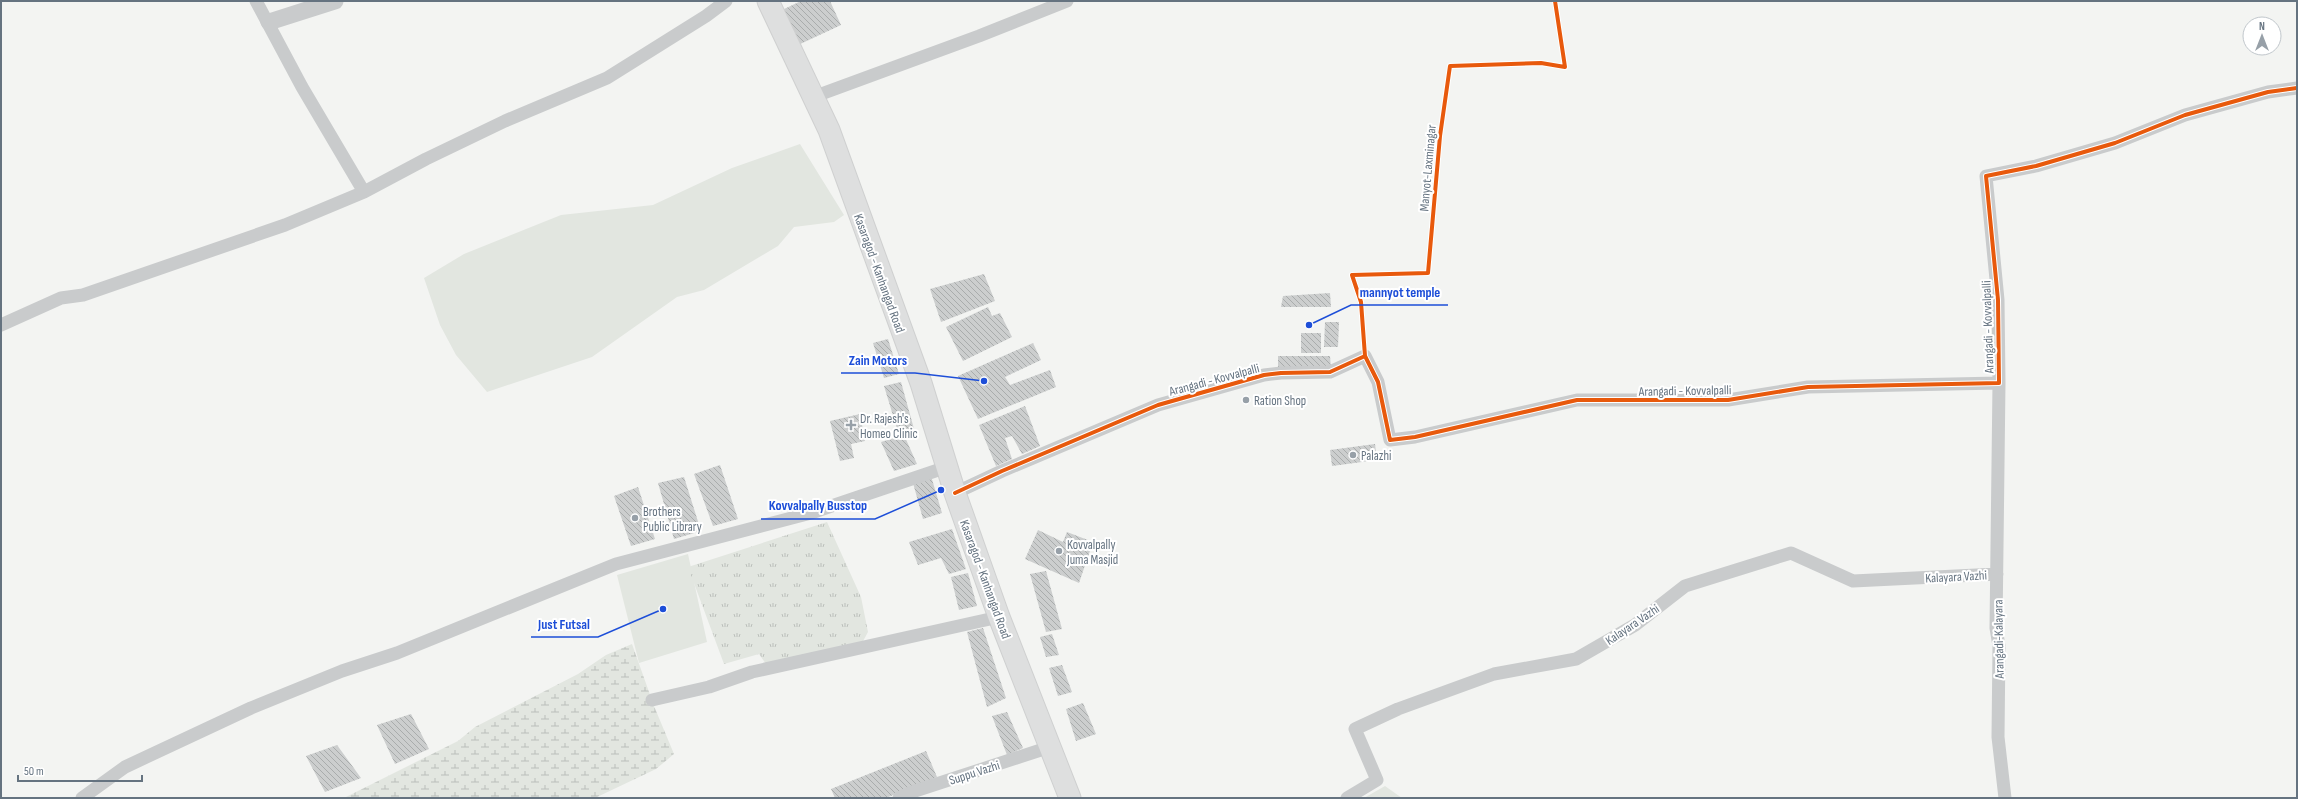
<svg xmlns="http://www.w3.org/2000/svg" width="2298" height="799" font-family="'Sofia Sans Condensed',sans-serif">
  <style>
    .grass { fill: #e2e6e0 }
    .wetland { fill: url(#wetland-marsh) }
    .park { fill: url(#park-tufts) }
    .building { fill: url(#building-back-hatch) }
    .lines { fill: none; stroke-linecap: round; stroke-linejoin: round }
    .primary-casing { stroke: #cfd0d0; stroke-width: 23 }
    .minor { stroke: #c9cbcc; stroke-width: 13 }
    .tertiary { stroke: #c9cbcc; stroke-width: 17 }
    .primary { stroke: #dedfdf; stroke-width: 21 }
    .cycleway-casing { stroke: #fff; stroke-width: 6 }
    .cycleway { stroke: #e8590c; stroke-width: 4 }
    .poi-dot { fill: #97a0a8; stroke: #fff; stroke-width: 1.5 }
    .labels { text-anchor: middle; stroke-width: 4; stroke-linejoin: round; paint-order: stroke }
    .street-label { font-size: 13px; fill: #657380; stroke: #fff }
    .poi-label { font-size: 13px; fill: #657380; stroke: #fff; text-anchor: start }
    .leader { fill: none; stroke: #1d4ed8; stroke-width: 1.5 }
    .callout-dot { fill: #1d4ed8; stroke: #fff; stroke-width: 1.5 }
    .callout-label { font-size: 14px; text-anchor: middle; font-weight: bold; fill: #1d4ed8; stroke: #fff; stroke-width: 4; stroke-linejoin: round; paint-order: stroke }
  </style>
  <defs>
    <pattern id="wetland-marsh" width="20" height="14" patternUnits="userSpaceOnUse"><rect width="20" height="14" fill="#e2e6e0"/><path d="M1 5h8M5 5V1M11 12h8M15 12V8" fill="none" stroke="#bbbfbb"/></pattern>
    <pattern id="park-tufts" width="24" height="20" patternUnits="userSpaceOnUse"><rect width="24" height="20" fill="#e2e6e0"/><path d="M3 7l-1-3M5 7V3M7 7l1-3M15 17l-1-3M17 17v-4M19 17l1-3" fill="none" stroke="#bbbfbb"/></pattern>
    <pattern id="building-back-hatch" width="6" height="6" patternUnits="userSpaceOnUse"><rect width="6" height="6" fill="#cccece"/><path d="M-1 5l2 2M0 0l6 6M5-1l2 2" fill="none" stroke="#a9acac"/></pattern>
  </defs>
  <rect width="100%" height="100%" fill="#f3f4f2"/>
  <path class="grass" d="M 800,144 L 844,215 L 834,222 L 794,227 L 778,246 L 704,290 L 677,297 L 592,357 L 487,392 L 456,355 L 440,325 L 424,278 L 464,254 L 561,215 L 653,205 L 732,168 Z
    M 688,554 L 707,642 L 639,663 L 617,575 Z
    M 1385,786 L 1402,798 L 1364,798 Z"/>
  <path class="wetland" d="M 632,644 L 654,706 L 674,754 L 656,769 L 595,798 L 344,798 L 458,741 L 475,727 L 578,674 L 606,655 Z"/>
  <path class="park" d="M 827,522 L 861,597 L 868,632 L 862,643 L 766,664 L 759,654 L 724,664 L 688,567 Z"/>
  <path class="building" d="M 801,1 L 830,1 L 841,25 L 796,46 L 782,10 Z
    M 984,274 L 995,301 L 941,322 L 930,289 Z
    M 1330,293 L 1331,307 L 1281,307 L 1283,296 Z
    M 988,307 L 992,316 L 1000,313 L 1012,337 L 963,361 L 946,327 Z
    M 1325,322 L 1339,322 L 1338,347 L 1324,347 Z
    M 1301,333 L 1321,333 L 1321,353 L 1301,353 Z
    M 888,339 L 899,374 L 884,378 L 873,343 Z
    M 1033,343 L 1041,360 L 1005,377 L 1010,385 L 1050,370 L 1056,387 L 978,419 L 958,376 Z
    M 1278,356 L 1330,356 L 1331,368 L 1278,369 Z
    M 901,382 L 914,429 L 898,432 L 884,386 Z
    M 1025,406 L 1040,446 L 1022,454 L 1012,436 L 1005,438 L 1012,459 L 996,466 L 979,425 Z
    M 860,414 L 865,441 L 851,444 L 854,458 L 840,461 L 830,421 Z
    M 904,435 L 917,464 L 894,471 L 881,442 Z
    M 1375,444 L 1377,460 L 1332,466 L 1330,450 Z
    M 720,465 L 738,519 L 713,526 L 694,474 Z
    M 931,476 L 942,513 L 923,519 L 913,483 Z
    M 684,477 L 701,531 L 674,539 L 658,483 Z
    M 638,487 L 655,539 L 631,546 L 614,496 Z
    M 952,529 L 966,569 L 949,574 L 941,558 L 918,565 L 909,542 Z
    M 1038,530 L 1063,542 L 1067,532 L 1093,542 L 1079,583 L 1025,559 Z
    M 1046,571 L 1062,629 L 1046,632 L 1030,574 Z
    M 968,573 L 977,606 L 959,610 L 951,577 Z
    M 983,628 L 1006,698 L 987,707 L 967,632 Z
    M 1052,634 L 1059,655 L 1046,657 L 1040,637 Z
    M 1062,665 L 1072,692 L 1058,696 L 1049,668 Z
    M 1083,703 L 1096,734 L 1076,741 L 1066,709 Z
    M 1007,712 L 1023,748 L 1007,755 L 992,716 Z
    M 411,714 L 429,749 L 395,764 L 377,725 Z
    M 337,745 L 361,778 L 325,792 L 306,756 Z
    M 926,751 L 937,777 L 886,798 L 835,798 L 831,789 Z"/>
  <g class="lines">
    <g class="primary-casing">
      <path id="primary" d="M 768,1 L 829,130 L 921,383 L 955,493 L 999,617 L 1070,798"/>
    </g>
    <path class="minor" d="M 256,1 L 302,87 L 364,192
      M 813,97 L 979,36 L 1067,1
      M 1,325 L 61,298 L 83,295 L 285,225 L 364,192 L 426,159 L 505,121 L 607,78 L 706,16 L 726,1
      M 1999,383 L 1996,628 L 1999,646 L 1998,737 L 2005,798
      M 955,493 L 1002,471 L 1158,405 L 1264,375 L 1281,373 L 1330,372 L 1365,356 L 1378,382 L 1390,440 L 1415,437 L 1577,400 L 1728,400 L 1808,387 L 1999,383 L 1998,300 L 1986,176 L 2036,166 L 2115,143 L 2185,115 L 2268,92 L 2297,88
      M 652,700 L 709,687 L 752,672 L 999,617
      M 82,798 L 125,767 L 251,708 L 342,671 L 397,653 L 616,564 L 811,513 L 947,467
      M 899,798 L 915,791 L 1050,747
      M 1347,798 L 1377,780 L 1355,729 L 1398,709 L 1494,674 L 1576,659 L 1635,625 L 1685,586 L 1791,553 L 1853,581 L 1997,574"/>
    <path class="tertiary" d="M 269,22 L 335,1"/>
    <use href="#primary" class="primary"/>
    <g class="cycleway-casing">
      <path id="cycleway" d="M 1365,356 L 1361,302 L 1352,275 L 1428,273 L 1440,136 L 1450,66 L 1541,63 L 1565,67 L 1555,1
        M 955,493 L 1002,471 L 1158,405 L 1264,375 L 1281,373 L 1330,372 L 1365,356 L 1378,382 L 1390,440 L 1415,437 L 1577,400 L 1728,400 L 1808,387 L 1999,383 L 1998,300 L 1986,176 L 2036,166 L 2115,143 L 2185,115 L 2268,92 L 2297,88"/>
    </g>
    <use href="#cycleway" class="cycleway"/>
  </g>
  <g class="poi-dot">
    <circle cx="1246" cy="400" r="4"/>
    <path d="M849 419h4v4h4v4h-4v4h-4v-4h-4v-4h4z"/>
    <circle cx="1353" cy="455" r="4"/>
    <circle cx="635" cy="518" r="4"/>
    <circle cx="1059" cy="551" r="4"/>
  </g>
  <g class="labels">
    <g class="street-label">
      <text transform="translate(1427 168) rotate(-85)" y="5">Manyot-Laxminagar</text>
      <text transform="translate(880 273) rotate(70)" y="5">Kasaragod - Kanhangad Road</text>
      <text transform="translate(1987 327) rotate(-92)" y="5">Arangadi - Kovvalpalli</text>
      <text transform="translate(1214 379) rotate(-15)" y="5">Arangadi - Kovvalpalli</text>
      <text transform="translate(1685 390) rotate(-1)" y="5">Arangadi - Kovvalpalli</text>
      <text transform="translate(1956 576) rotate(-3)" y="5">Kalayara Vazhi</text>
      <text transform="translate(986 579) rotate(70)" y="5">Kasaragod - Kanhangad Road</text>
      <text transform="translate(1632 624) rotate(-34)" y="5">Kalayara Vazhi</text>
      <text transform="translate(1998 639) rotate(-91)" y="5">Arangadi-Kalayara</text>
      <text transform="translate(974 772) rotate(-18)" y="5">Suppu Vazhi</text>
    </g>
    <g class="poi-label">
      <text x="1254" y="405">Ration Shop</text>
      <text x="860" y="423">Dr. Rajesh's<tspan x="860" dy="15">Homeo Clinic</tspan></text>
      <text x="1361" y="460">Palazhi</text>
      <text x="643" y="516">Brothers<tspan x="643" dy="15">Public Library</tspan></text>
      <text x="1067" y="549">Kovvalpally<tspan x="1067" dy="15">Juma Masjid</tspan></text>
    </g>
  </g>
  <path class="leader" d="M1309 325L1351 305H1448M984 381L915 373H841M941 490L875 519H761M663 609L598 637H531"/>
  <g class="callout-dot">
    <circle cx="1309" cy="325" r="4"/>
    <circle cx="984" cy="381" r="4"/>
    <circle cx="941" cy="490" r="4"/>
    <circle cx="663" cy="609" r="4"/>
  </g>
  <g class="callout-label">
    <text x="1400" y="297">mannyot temple</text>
    <text x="878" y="365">Zain Motors</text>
    <text x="818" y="510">Kovvalpally Busstop</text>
    <text x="564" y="629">Just Futsal</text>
  </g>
  <rect width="2298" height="799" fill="none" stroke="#657380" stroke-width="4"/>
  <g transform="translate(2262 36)"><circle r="19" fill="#ffffff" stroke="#c1c7cc"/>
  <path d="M0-3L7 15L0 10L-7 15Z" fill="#97a0a8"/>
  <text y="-6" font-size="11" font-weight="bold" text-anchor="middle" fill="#657380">N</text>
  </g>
  <path d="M18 775v6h124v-6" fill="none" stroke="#657380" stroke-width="2"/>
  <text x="24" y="775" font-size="12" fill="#657380" stroke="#ffffff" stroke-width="3" paint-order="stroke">50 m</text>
</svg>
